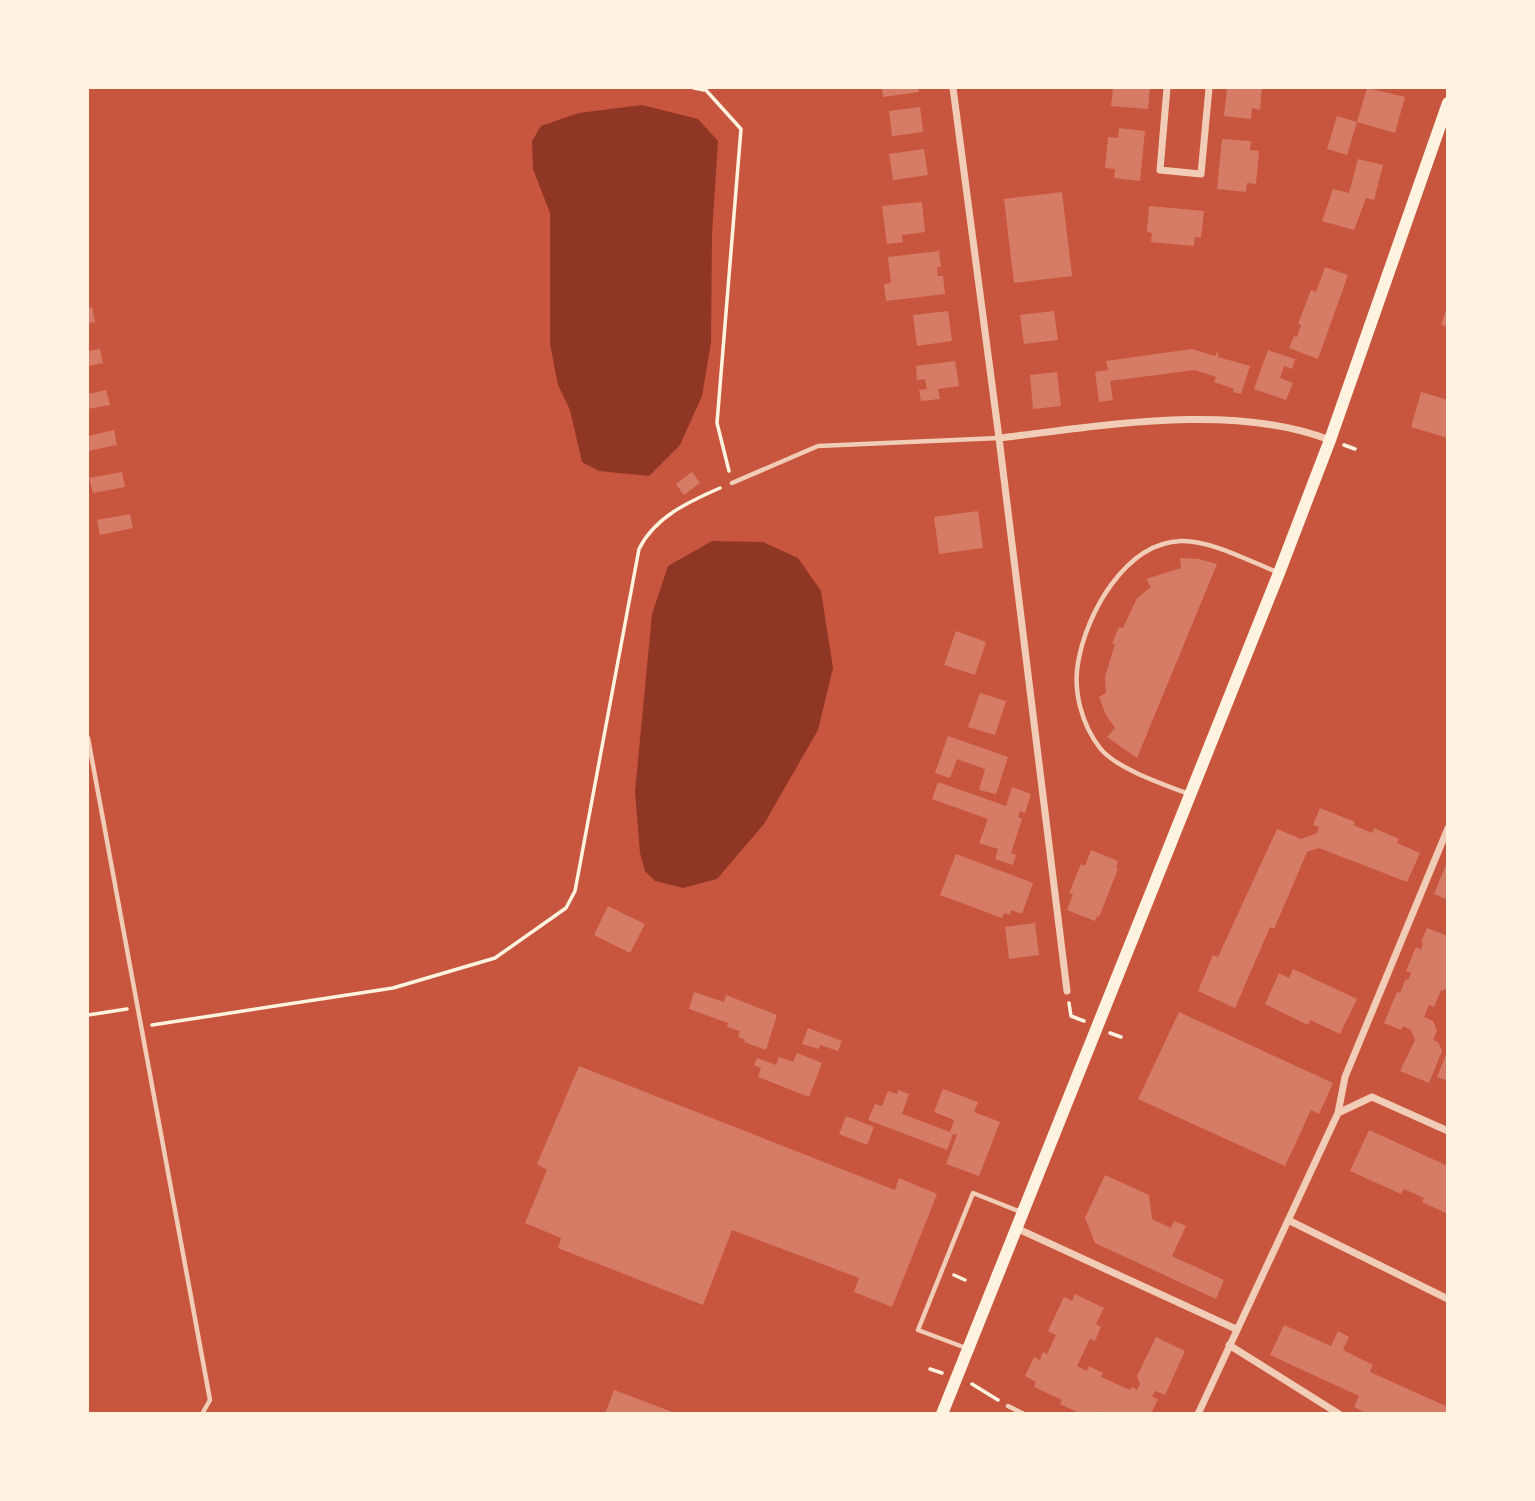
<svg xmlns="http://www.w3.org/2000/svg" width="1535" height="1501" font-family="'IBM Plex Sans',sans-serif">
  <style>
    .water { fill: #8f3625 }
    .building { fill: #d67c66 }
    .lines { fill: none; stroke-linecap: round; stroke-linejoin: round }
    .path { stroke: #fff3e0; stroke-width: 3.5 }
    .service { stroke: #f1ccb7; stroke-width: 4.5 }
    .minor { stroke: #f1ccb7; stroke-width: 7 }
    .secondary { stroke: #fff3e0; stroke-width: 12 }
  </style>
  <rect width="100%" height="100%" fill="#c8553d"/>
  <path class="water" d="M 642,105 L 698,119 L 718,141 L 712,234 L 711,342 L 702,396 L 680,445 L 649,476 L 599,471 L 582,462 L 570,410 L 558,385 L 550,344 L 550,213 L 533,169 L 532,141 L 541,126 L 579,113 Z
    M 712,541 L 763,542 L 798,558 L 821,591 L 833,668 L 818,730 L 764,824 L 717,879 L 683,888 L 655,881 L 645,871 L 640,853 L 635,792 L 652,614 L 668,566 Z"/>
  <path class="building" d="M 882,88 L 918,88 L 919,92 L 883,97 Z
    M 1113,88 L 1150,88 L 1148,109 L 1111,106 Z
    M 1227,88 L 1262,88 L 1260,110 L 1252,108 L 1251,119 L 1224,116 Z
    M 1367,88 L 1405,97 L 1395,133 L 1357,122 Z
    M 920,107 L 923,132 L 892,136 L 889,111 Z
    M 1337,116 L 1357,122 L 1347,155 L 1327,149 Z
    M 1119,128 L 1145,131 L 1140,181 L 1114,178 L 1115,169 L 1105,168 L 1108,137 L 1118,138 Z
    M 1222,139 L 1251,141 L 1250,150 L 1259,151 L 1256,184 L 1247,183 L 1246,192 L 1217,189 Z
    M 924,149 L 928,175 L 893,180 L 889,154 Z
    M 1358,159 L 1383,165 L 1374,200 L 1366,198 L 1354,230 L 1322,221 L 1333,189 L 1349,193 Z
    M 1062,192 L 1072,276 L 1014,283 L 1004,199 Z
    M 922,202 L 925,232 L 902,235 L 903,242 L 887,244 L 882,206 Z
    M 1149,206 L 1204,211 L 1201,238 L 1195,237 L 1194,246 L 1151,242 L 1152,233 L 1147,232 Z
    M 939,251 L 941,267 L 937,267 L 938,276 L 943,276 L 945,294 L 886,301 L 884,284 L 891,283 L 888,257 Z
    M 1325,267 L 1348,275 L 1318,359 L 1289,348 L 1294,336 L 1297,337 L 1301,325 L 1298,324 L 1311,290 L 1316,292 Z
    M 92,307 L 95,322 L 88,323 L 88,308 Z
    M 1447,307 L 1448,307 L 1448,327 L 1441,325 Z
    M 948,311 L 952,341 L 917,346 L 913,315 Z
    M 1054,311 L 1058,340 L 1024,344 L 1020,315 Z
    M 100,349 L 103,363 L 88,366 L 88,351 Z
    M 1192,349 L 1215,356 L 1218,350 L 1218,357 L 1250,366 L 1241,394 L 1233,392 L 1234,389 L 1214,382 L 1216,377 L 1195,370 L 1110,381 L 1113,400 L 1099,402 L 1095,372 L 1108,370 L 1106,361 Z
    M 1268,350 L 1295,359 L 1292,369 L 1284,366 L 1280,378 L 1293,383 L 1286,400 L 1254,389 Z
    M 955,361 L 959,386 L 938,389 L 940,399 L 921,401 L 919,390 L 927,389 L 925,379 L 917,380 L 916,366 Z
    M 1057,372 L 1061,406 L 1033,409 L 1030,375 Z
    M 106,390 L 110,405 L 88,409 L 88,394 Z
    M 1421,392 L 1448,400 L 1448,438 L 1411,427 Z
    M 114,430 L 117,445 L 88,451 L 88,436 Z
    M 122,472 L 125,487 L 93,493 L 89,478 Z
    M 692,472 L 700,483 L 684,495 L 676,484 Z
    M 978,511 L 983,548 L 939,554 L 934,517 Z
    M 130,514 L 133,528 L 100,535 L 97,520 Z
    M 1180,558 L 1199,559 L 1217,564 L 1137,758 L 1107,737 L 1115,728 L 1106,715 L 1099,697 L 1106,693 L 1105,677 L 1115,644 L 1112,644 L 1119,627 L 1123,628 L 1137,598 L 1151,587 L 1146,579 L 1181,568 Z
    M 956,631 L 986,642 L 975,675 L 944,665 Z
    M 980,693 L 1006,701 L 995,735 L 968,727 Z
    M 948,736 L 1008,757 L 996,794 L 979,790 L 985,769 L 957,759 L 950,778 L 935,773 Z
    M 938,782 L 1006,806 L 1012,787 L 1031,794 L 1025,813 L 1020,811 L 1018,817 L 1022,819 L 1011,853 L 1016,855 L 1013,865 L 995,859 L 998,849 L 979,843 L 988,819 L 932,799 Z
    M 1320,808 L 1355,822 L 1353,825 L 1372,833 L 1374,828 L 1399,839 L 1397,843 L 1420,853 L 1407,882 L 1319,848 L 1307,852 L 1274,929 L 1270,927 L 1235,1008 L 1198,991 L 1213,955 L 1218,957 L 1277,829 L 1301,839 L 1317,833 L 1319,827 L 1313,825 Z
    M 1091,850 L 1118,861 L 1116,868 L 1118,869 L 1099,917 L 1097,916 L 1095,921 L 1067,910 L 1073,894 L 1069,893 L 1081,864 L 1085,866 Z
    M 956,854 L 1033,883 L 1022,914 L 1011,910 L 1010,915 L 1004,913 L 1002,918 L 940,895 Z
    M 1447,862 L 1448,862 L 1448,900 L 1434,894 Z
    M 608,906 L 645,924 L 630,953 L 594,935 Z
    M 1035,923 L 1039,955 L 1009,959 L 1005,927 Z
    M 1427,928 L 1448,936 L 1448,983 L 1444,991 L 1441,990 L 1434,1007 L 1429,1005 L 1424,1017 L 1433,1021 L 1437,1031 L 1433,1040 L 1438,1042 L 1442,1051 L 1429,1083 L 1400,1071 L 1415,1040 L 1411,1030 L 1403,1026 L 1401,1030 L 1384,1023 L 1397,992 L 1400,993 L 1406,979 L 1408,980 L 1411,973 L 1406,971 L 1416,947 L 1421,950 L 1423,943 L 1421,942 Z
    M 1293,969 L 1357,999 L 1340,1034 L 1310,1020 L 1308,1025 L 1265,1004 L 1279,973 L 1289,978 Z
    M 694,992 L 724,1002 L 726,995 L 777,1015 L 766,1050 L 744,1042 L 745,1040 L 738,1037 L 740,1031 L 727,1027 L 728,1023 L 689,1009 Z
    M 1179,1012 L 1333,1083 L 1319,1114 L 1311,1110 L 1285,1166 L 1138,1099 Z
    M 808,1028 L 842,1041 L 838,1051 L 820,1045 L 819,1049 L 802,1044 Z
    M 1447,1052 L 1448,1052 L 1448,1081 L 1437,1077 Z
    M 797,1053 L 822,1063 L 809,1097 L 758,1077 L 761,1068 L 754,1065 L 757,1058 L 776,1065 L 779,1057 L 793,1062 Z
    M 579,1066 L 895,1190 L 899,1178 L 937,1194 L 892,1307 L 854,1292 L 859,1278 L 732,1230 L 703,1305 L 558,1248 L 561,1238 L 525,1223 L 547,1170 L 537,1164 Z
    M 943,1089 L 978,1102 L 974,1112 L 1000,1122 L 979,1176 L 946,1164 L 957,1135 L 953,1134 L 947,1150 L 868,1120 L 875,1104 L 882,1106 L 888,1091 L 897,1094 L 898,1090 L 909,1094 L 902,1114 L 950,1132 L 954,1120 L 934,1112 Z
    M 846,1116 L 874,1127 L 867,1145 L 839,1134 Z
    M 1369,1130 L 1448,1166 L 1448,1214 L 1422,1202 L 1424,1198 L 1404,1189 L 1401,1194 L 1350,1171 Z
    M 1105,1175 L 1149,1195 L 1152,1219 L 1171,1228 L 1174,1221 L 1186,1226 L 1172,1256 L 1224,1280 L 1216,1299 L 1095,1243 L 1085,1218 Z
    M 1075,1294 L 1104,1308 L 1096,1324 L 1101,1327 L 1095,1341 L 1090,1339 L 1077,1366 L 1087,1371 L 1089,1366 L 1103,1373 L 1101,1377 L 1130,1390 L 1132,1387 L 1137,1390 L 1140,1384 L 1137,1376 L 1156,1337 L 1185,1351 L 1165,1395 L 1155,1391 L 1152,1397 L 1158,1399 L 1151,1414 L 1103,1414 L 1098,1411 L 1097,1414 L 1081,1414 L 1060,1404 L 1062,1400 L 1034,1387 L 1036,1382 L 1025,1376 L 1034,1357 L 1040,1360 L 1043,1352 L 1047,1354 L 1056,1335 L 1048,1331 L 1064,1297 L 1072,1301 Z
    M 1284,1325 L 1331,1346 L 1338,1331 L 1349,1337 L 1343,1350 L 1373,1365 L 1370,1372 L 1448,1407 L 1448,1414 L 1368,1414 L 1354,1407 L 1359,1396 L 1270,1355 Z
    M 614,1390 L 675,1413 L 675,1414 L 605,1414 Z"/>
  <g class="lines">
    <path class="path" d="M 694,88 L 704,90
      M 704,88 L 741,129 L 717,423 L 729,471
      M 1344,445 L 1355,449
      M 1069,1003 L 1071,1016 L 1084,1021
      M 88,1015 L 127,1009
      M 152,1025 L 393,988 L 495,958 L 566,908 L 575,891 L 639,549 C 655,517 688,502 720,488
      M 1110,1033 L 1121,1037
      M 954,1275 L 965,1280
      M 930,1369 L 942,1373
      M 972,1384 L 998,1400"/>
    <path class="service" d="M 732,483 L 818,446 L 999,438
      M 88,738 L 210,1400 L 202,1414
      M 1189,794 C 1165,785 1115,768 1100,748 C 1082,725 1073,692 1078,663 C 1086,614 1125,543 1181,541 C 1210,540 1249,561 1277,572
      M 966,1348 L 918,1330 L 973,1193 L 1021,1212
      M 1008,1406 L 1024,1414"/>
    <path class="minor" d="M 953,88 L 999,438 L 1067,991
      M 1167,88 L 1160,170 L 1201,174 L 1209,88
      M 999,438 C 1102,426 1231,402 1330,440
      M 1338,1113 L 1345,1077 L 1448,828
      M 1288,1220 L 1448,1299
      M 1016,1228 L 1236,1329
      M 1229,1345 L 1339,1414
      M 1198,1414 L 1338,1113 L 1372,1097 L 1448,1131"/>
    <path class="secondary" d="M 942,1414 L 1279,573 L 1330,440 L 1448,103"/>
  </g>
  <rect width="1535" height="1501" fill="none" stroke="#fff3e0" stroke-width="178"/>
</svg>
